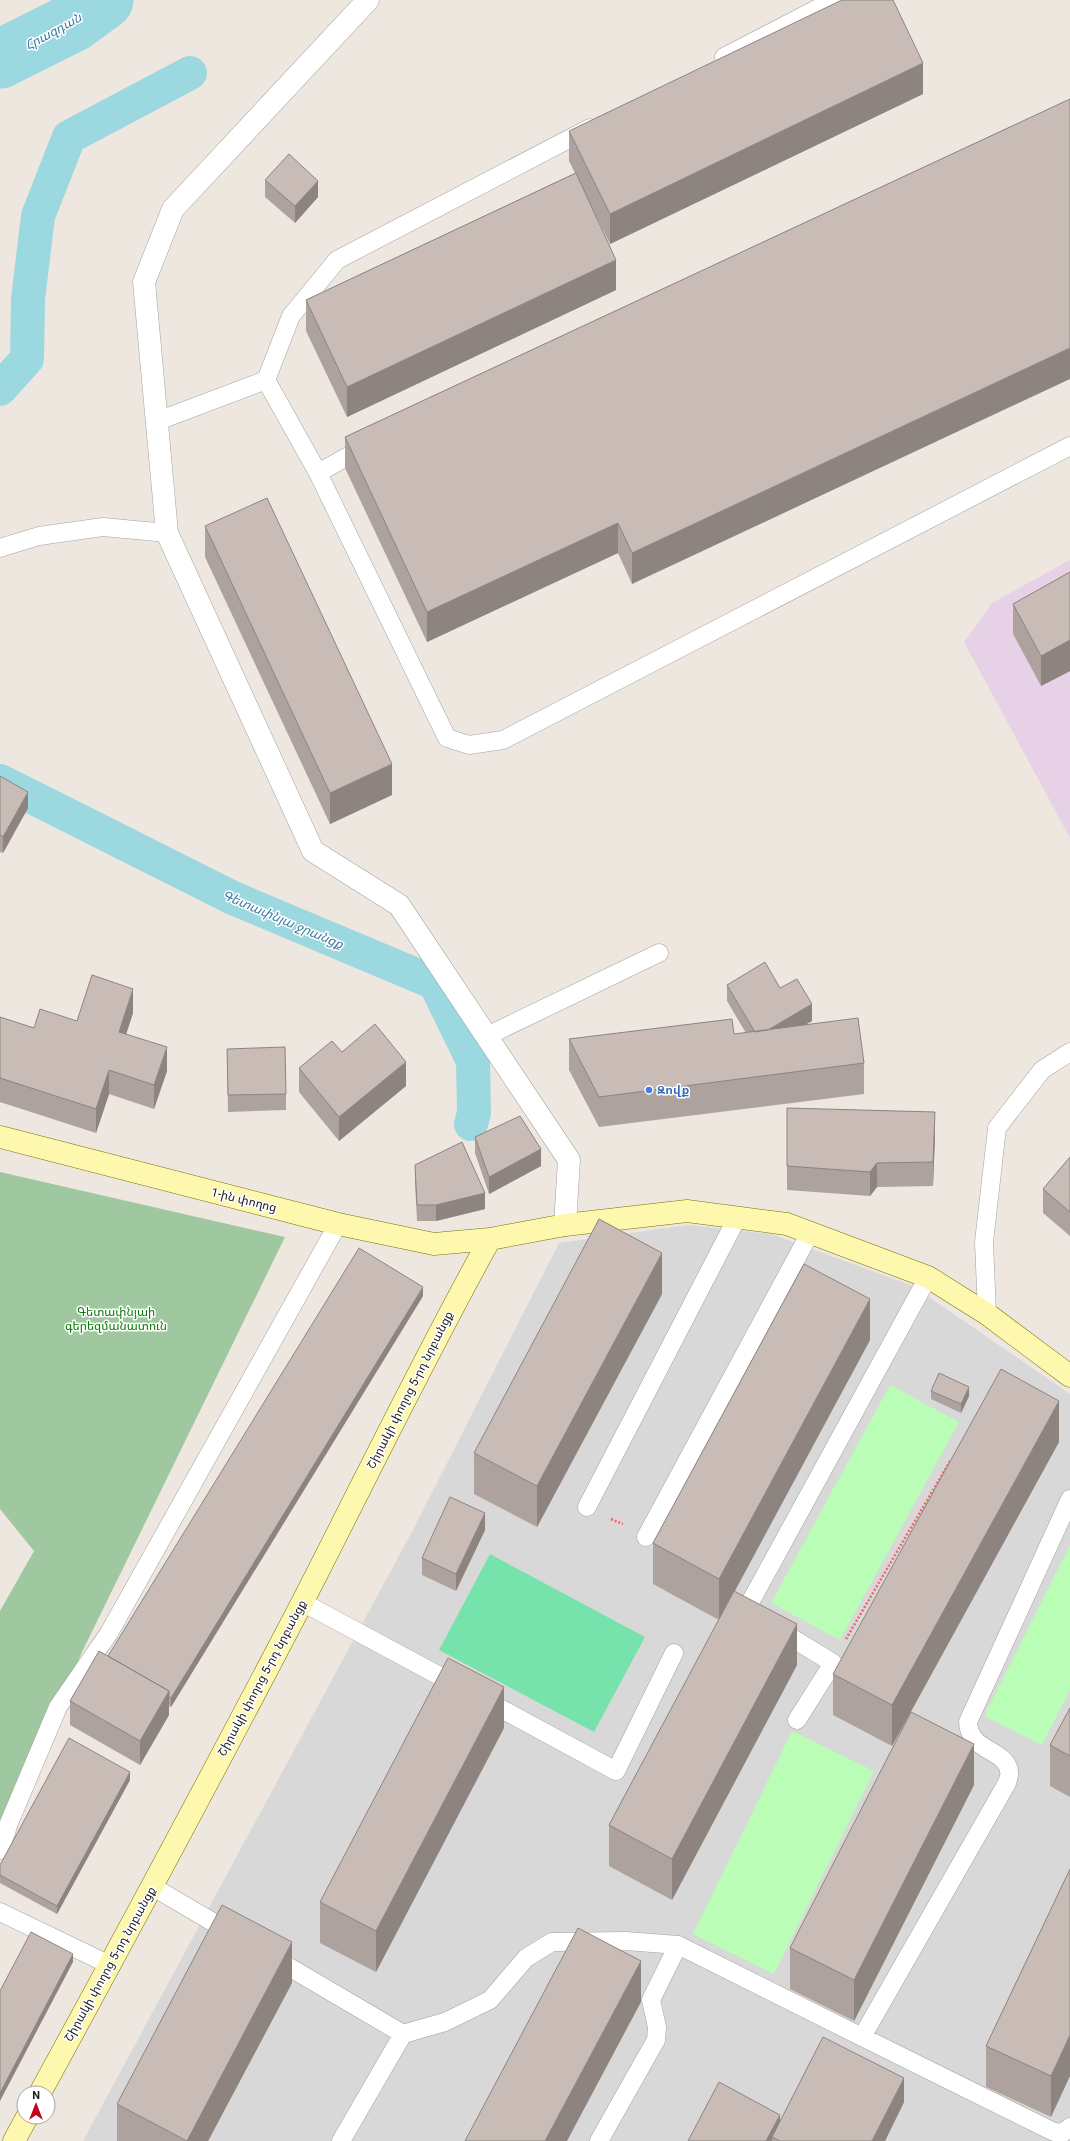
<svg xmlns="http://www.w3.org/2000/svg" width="1070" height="2141" font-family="Roboto,'Noto Sans Armenian',sans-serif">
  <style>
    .residential { fill: #d9d8d8 }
    .industrial { fill: #e7d1e6 }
    .cemetery { fill: #9fc8a0 }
    .park { fill: #bafdb7 }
    .pitch { fill: #77e3ac }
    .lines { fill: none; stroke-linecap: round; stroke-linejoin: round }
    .canal { stroke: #9cd8df; stroke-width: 34 }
    .river { stroke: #9cd8df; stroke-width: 59 }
    .lane-casing { stroke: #a2a2a2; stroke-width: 19 }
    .street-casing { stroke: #a2a2a2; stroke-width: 23 }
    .secondary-casing { stroke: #747300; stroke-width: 23 }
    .path { stroke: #ff5f62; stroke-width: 2.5; stroke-dasharray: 2 2; stroke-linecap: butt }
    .lane { stroke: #fff; stroke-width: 18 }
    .street { stroke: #fff; stroke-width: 22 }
    .secondary { stroke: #fdf8ae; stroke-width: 22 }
    .wall { fill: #ada29d }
    .shaded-wall { fill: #8d847f }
    .building { fill: #c9bcb6; stroke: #8d847f }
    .shop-dot { fill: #3f7fe0; stroke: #fff; stroke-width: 1.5 }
    .labels { text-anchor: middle; stroke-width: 3; stroke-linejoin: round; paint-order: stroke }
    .shop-label { font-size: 12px; font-weight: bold; fill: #366cbe; stroke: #fff; text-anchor: start }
    .street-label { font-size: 12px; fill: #1b1b1b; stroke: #fff }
    .park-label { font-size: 12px; fill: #097e04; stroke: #fff }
    .water-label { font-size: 13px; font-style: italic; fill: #3d7aa0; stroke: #fff }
  </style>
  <rect width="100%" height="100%" fill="#eee7df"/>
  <path class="residential" d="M 688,1225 L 771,1234 L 913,1286 L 1070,1394 L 1070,2141 L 83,2141 L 415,1526 L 559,1243 Z"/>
  <path class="industrial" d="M 1070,560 L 1070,838 L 964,642 L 992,603 Z"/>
  <path class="cemetery" d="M 0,1172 L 285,1237 L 83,1650 L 1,1829 L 0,1840 L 0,1611 L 34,1551 L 0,1509 Z"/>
  <path class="park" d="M 890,1385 L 959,1422 L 840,1640 L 771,1603 Z
    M 1070,1545 L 1070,1690 L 1042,1745 L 984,1716 Z
    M 792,1731 L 874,1771 L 774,1974 L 693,1934 Z"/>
  <path class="pitch" d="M 490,1554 L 645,1637 L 594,1732 L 439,1650 Z"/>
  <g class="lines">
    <path class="canal" d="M 0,389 L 27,359 L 28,299 L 38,216 L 69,137 L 190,73
      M 0,781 L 233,898 L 435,983 L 473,1061 L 474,1113 L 471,1124"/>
    <path class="river" d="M 0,59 L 74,22 L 104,0"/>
    <g class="lane-casing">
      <path id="lane" d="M 724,57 L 834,0
        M 266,380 L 318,473 L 366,446
        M 155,422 L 266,380 L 291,316 L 337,260 L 590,128
        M 318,473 L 447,738 L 469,745 L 503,740 L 1070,446
        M 0,548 L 39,536 L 103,527 L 167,533
        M 487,1036 L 659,953
        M 987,1314 L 984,1242 L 997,1128 L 1042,1070 L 1070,1052
        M 587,1507 L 737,1218
        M 646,1537 L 810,1233
        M 302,1602 L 460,1687
        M 483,1699 L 616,1771 L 674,1653
        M 797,1720 L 833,1663 L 746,1610 L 928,1277
        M 0,1850 L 9,1823 L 58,1707 L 109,1633 L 338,1224
        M 153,1887 L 235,1935
        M 0,1912 L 110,1965
        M 272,1957 L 403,2034
        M 862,2037 L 1054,2132 L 1063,2133 L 1070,2127
        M 341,2141 L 403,2034 L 445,2022 L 490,2000 L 526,1958 L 552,1942 L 626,1941 L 678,1945 L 862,2037 L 1007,1783 C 1008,1780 1010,1774 1009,1771 C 1006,1749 969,1752 968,1722 L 1070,1499
        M 599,2141 L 656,2040 L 657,2027 L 651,2000 L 678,1945"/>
    </g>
    <g class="street-casing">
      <path id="street" d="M 368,0 L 173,209 L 144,282 L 167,533 L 313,851 L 399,905 L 569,1160 L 565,1225"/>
    </g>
    <g class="secondary-casing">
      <path id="secondary" d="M 0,1137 L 338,1224 L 434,1244 L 490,1239 L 565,1225 L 687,1211 L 787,1224 L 928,1277 L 987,1314 L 1070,1376
        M 40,2093 C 129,1930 217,1766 303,1601 C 365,1480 424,1358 490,1239
        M 14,2141 L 27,2117"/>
    </g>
    <path class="path" d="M 611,1519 L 623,1524
      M 846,1639 L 950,1461"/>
    <use href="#lane" class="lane"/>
    <use href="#street" class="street"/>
    <use href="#secondary" class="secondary"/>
  </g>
  <path class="wall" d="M 923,94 L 610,244 L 593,210 L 616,290 L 347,417 L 306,331 L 306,300 L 575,173 L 569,161 L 569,131 Z
    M 1070,99 L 632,584 L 618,553 L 427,642 L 345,468 L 345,437 Z
    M 265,180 L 318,197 L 295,223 L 265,197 Z
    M 205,526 L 392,795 L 330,824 L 205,557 Z
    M 1070,572 L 1070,671 L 1041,686 L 1013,634 L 1013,604 Z
    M 0,776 L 28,808 L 3,853 L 0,852 Z
    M 727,985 L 780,988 L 812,1021 L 804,1025 L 864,1063 L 864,1094 L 599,1127 L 569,1070 L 569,1039 L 734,1034 L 746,1033 L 727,1001 Z
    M 133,1013 L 126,1034 L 167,1071 L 154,1109 L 109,1094 L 96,1133 L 0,1102 L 0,1017 L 34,1028 L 77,1021 Z
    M 227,1049 L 286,1094 L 286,1110 L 228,1112 Z
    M 342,1052 L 406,1086 L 339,1141 L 299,1092 L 299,1068 Z
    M 935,1136 L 933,1186 L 877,1187 L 870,1196 L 787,1190 L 787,1166 Z
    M 475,1137 L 541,1166 L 489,1194 L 475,1153 Z
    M 1070,1157 L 1070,1236 L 1043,1213 L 1043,1189 Z
    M 415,1165 L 485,1209 L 436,1221 L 417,1221 L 415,1182 Z
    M 662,1294 L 537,1527 L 474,1494 L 474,1453 Z
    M 423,1296 L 171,1707 L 169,1706 L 169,1715 L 140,1765 L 70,1725 L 70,1701 Z
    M 870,1340 L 735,1591 L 797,1665 L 672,1900 L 609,1866 L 609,1825 L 719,1620 L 653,1584 L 653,1543 Z
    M 931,1391 L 969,1396 L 961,1413 L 931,1399 Z
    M 1059,1442 L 892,1746 L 833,1715 L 833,1674 Z
    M 485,1530 L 456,1591 L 422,1575 L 422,1558 Z
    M 1070,1708 L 1070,1797 L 1050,1786 L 1050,1745 Z
    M 504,1728 L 376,1972 L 320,1943 L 320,1902 Z
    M 130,1780 L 57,1914 L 0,1883 L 0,1865 Z
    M 974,1785 L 854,2021 L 790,1989 L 790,1948 Z
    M 1070,1869 L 1051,2117 L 986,2087 L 986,2046 Z
    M 292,1983 L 208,2141 L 117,2141 L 117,2104 Z
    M 904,2102 L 885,2141 L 688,2141 L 780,2121 Z"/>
  <path class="shaded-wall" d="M 923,63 L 923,94 L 610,244 L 610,214 Z
    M 318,181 L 318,197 L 295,223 L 295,206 Z
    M 616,260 L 616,290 L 347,417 L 347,387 Z
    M 1070,348 L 1070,379 L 632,584 L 632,553 Z
    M 618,523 L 618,553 L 427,642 L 427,612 Z
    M 1070,640 L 1070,671 L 1041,686 L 1041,656 Z
    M 392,764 L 392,795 L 330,824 L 330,793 Z
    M 28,792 L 28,808 L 3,853 L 3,837 Z
    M 133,989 L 133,1013 L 119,1056 L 119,1032 Z
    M 812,1004 L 812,1021 L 757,1053 L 757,1036 Z
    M 167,1047 L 167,1071 L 154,1109 L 154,1085 Z
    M 406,1062 L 406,1086 L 339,1141 L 339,1117 Z
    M 109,1070 L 109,1094 L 96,1133 L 96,1109 Z
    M 935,1112 L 935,1136 L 933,1186 L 933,1162 Z
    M 541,1149 L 541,1166 L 489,1194 L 489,1177 Z
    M 877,1163 L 877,1187 L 870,1196 L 870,1172 Z
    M 485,1193 L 485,1209 L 436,1221 L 436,1205 Z
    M 662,1253 L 662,1294 L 537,1527 L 537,1486 Z
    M 423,1287 L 423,1296 L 171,1707 L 171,1698 Z
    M 870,1299 L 870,1340 L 719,1620 L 719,1579 Z
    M 969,1387 L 969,1396 L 961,1413 L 961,1404 Z
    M 1059,1401 L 1059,1442 L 892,1746 L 892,1705 Z
    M 485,1513 L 485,1530 L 456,1591 L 456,1574 Z
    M 797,1624 L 797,1665 L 672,1900 L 672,1859 Z
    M 504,1687 L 504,1728 L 376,1972 L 376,1931 Z
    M 169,1691 L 169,1715 L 140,1765 L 140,1741 Z
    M 974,1744 L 974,1785 L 854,2021 L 854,1980 Z
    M 130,1772 L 130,1780 L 57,1914 L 57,1906 Z
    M 292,1942 L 292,1983 L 208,2141 L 187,2141 Z
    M 73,1954 L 73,1962 L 0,2101 L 0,2093 Z
    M 641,1961 L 641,2002 L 567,2141 L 545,2141 Z
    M 1070,2035 L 1070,2076 L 1051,2117 L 1051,2076 Z
    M 904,2078 L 904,2102 L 885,2141 L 872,2141 Z
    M 780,2115 L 780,2139 L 772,2137 L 772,2141 L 766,2141 Z"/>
  <path class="building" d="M 842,0 L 893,0 L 923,63 L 610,214 L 569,131 Z
    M 1070,99 L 1070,348 L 632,553 L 618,523 L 427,612 L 345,437 Z
    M 289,154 L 318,181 L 295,206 L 265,180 Z
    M 576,173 L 616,260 L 347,387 L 306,300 Z
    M 267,498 L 392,764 L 330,793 L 205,526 Z
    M 1070,572 L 1070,640 L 1041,656 L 1013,604 Z
    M 0,776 L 28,792 L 3,837 L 0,835 Z
    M 765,962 L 780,988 L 797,979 L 812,1004 L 768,1030 L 755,1032 L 727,985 Z
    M 92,975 L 133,989 L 119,1032 L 167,1047 L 154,1085 L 109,1070 L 96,1109 L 0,1078 L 0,1017 L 34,1028 L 40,1009 L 77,1021 Z
    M 858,1018 L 864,1063 L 599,1097 L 569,1039 L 732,1019 L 734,1034 Z
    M 375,1024 L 406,1062 L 339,1117 L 299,1068 L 332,1041 L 342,1052 Z
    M 285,1047 L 286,1094 L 228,1095 L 227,1049 Z
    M 787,1108 L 935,1112 L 933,1162 L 877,1163 L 870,1172 L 787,1166 Z
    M 520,1116 L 541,1149 L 489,1177 L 475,1137 Z
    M 462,1142 L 485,1193 L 436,1205 L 417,1205 L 415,1165 Z
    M 1070,1157 L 1070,1212 L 1043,1189 Z
    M 599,1219 L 662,1253 L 537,1486 L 474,1453 Z
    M 359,1248 L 423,1287 L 171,1698 L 169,1697 L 169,1691 L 108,1656 Z
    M 804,1264 L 870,1299 L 719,1579 L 653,1543 Z
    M 1001,1369 L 1059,1401 L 892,1705 L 833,1674 Z
    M 939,1373 L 969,1387 L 961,1404 L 931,1391 Z
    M 450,1497 L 485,1513 L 456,1574 L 422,1558 Z
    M 734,1591 L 797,1624 L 672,1859 L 609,1825 Z
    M 99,1651 L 169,1691 L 140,1741 L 70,1701 Z
    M 448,1658 L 504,1687 L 376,1931 L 320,1902 Z
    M 1070,1708 L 1070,1756 L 1050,1745 Z
    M 911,1712 L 974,1744 L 854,1980 L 790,1948 Z
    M 69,1738 L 130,1772 L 57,1906 L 0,1875 L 0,1865 Z
    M 1070,1869 L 1070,2035 L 1051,2076 L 986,2046 Z
    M 222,1905 L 292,1942 L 187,2141 L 117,2104 Z
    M 578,1928 L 641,1961 L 545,2141 L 465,2141 Z
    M 31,1932 L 73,1954 L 0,2093 L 0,1991 Z
    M 823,2037 L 904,2078 L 872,2141 L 780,2141 L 772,2137 Z
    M 719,2082 L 780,2115 L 766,2141 L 688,2141 Z"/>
  <circle class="shop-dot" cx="649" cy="1090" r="4"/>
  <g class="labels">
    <g class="shop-label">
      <text x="657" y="1094">Զովք</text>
    </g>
    <g class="street-label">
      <text transform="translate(244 1200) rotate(14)" y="4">1-ին փողոց</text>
      <text transform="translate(410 1390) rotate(-63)" y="4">Շիրակի փողոց 5-րդ նրբանցք</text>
      <text transform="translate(262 1678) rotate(-62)" y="4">Շիրակի փողոց 5-րդ նրբանցք</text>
      <text transform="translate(110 1964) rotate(-61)" y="4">Շիրակի փողոց 5-րդ նրբանցք</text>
    </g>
    <g class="park-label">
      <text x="116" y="1316">Գետափնյաի<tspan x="116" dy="14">գերեզմանատուն</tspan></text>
    </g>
    <g class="water-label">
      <text transform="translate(53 31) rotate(-29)" y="5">Հրազդան</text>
      <text transform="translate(283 919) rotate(23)" y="5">Գետափնյա ջրանցք</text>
    </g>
  </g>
  <g transform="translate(36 2105)"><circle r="19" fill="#ffffff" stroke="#a4a4a4"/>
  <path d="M0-3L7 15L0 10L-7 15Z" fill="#c60018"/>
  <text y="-6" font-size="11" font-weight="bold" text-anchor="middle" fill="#1b1b1b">N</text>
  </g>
</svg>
